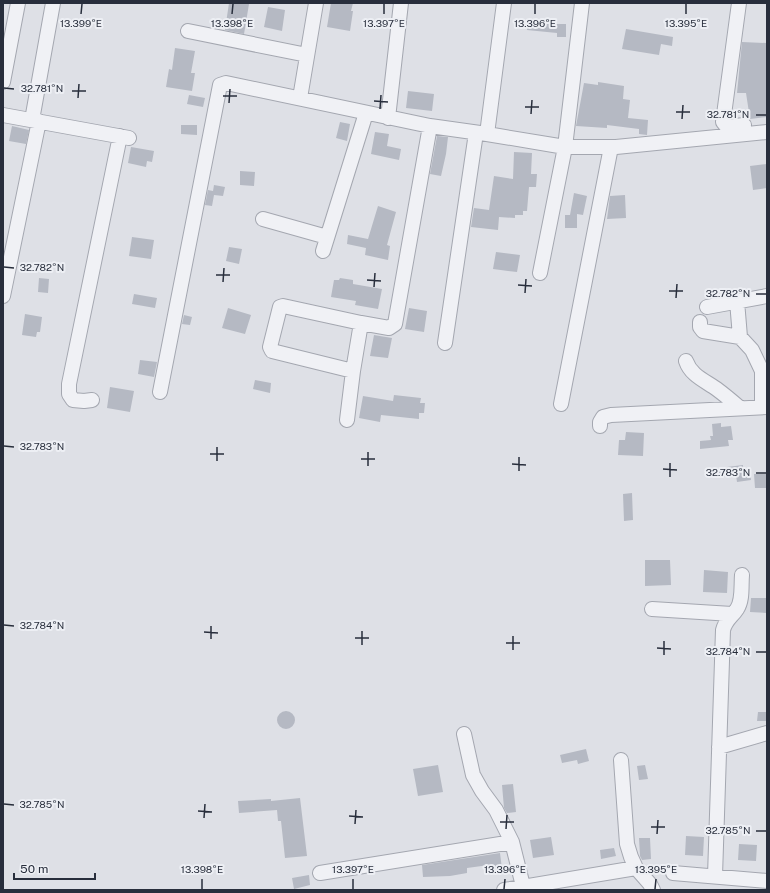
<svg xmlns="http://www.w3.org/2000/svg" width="770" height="893" font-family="'Public Sans',sans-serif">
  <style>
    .building { fill: #b5b9c3 }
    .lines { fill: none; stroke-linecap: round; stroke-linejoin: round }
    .minor-casing { stroke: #a4a7b0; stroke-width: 16 }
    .minor { stroke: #f0f1f5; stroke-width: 14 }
    .ticks { fill: none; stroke: #282e3c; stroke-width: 1.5 }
    .ticks-label { font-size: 10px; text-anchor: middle; fill: #282e3c; stroke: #edeff4; stroke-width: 4; stroke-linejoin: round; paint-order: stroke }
  </style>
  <rect width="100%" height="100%" fill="#dee0e6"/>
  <path class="building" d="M 229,3 L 249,4 L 244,34 L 225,30 Z
    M 331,3 L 353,3 L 351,11 L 353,11 L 350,31 L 327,27 Z
    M 268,7 L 285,10 L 282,31 L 264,27 Z
    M 527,24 L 566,24 L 566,37 L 557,37 L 557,33 L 527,30 Z
    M 626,29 L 673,37 L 672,46 L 661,44 L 659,55 L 622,49 Z
    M 742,42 L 767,43 L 767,117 L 750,119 L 746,93 L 737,93 Z
    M 175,48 L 195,51 L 191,73 L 195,73 L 192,91 L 166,87 L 169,69 L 172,70 Z
    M 598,82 L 624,86 L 623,99 L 630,100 L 628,118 L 648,120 L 647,135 L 639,134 L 639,129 L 607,125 L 607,128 L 576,126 L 584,83 L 598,85 Z
    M 408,91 L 434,94 L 432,111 L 406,108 Z
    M 189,95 L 205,98 L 203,107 L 187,104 Z
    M 340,122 L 350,124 L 347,141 L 336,138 Z
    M 181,125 L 197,125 L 197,135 L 181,134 Z
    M 12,126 L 29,130 L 26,144 L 9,141 Z
    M 375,132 L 389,134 L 387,146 L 401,149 L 399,160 L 371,154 Z
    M 437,136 L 448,137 L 446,154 L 441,176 L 430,174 Z
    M 131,147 L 154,151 L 152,162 L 147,161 L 146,167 L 128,163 Z
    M 514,152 L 532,153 L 531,174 L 537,174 L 536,187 L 529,187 L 527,211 L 523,211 L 523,215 L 515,215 L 515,218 L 499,217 L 498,230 L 471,227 L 474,208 L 489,210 L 494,176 L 513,179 Z
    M 767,164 L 767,188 L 753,190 L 750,166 Z
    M 240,171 L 255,172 L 254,186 L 240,185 Z
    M 214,185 L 225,187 L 223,196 L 214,195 L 212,206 L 205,205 L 208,190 L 213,191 Z
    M 574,193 L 587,196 L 583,215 L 577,214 L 577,228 L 565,228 L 565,215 L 570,215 Z
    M 625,195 L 626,218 L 607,219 L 610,196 Z
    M 378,206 L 396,212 L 387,245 L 390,246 L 388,260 L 365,255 L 366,248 L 347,244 L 348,235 L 368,239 Z
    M 132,237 L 154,240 L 151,259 L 129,256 Z
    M 229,247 L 242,249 L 239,264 L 226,261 Z
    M 496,252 L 520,255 L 517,272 L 493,269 Z
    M 39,278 L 49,279 L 48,293 L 38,292 Z
    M 340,278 L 353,280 L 353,284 L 382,289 L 378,309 L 355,305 L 356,301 L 331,297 L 334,280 L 339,280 Z
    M 134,294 L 157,298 L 155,308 L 132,304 Z
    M 228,308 L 251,315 L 245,334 L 222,328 Z
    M 409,308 L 427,311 L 424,332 L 405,329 Z
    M 25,314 L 42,317 L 40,332 L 37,332 L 36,337 L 22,335 Z
    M 184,315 L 192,317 L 190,325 L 182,324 Z
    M 374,335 L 392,338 L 388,358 L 370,356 Z
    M 140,360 L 157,362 L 154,377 L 138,374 Z
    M 255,380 L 271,383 L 270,393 L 253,389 Z
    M 110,387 L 134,391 L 130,412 L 107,408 Z
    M 394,395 L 421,398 L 420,403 L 425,403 L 424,413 L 419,413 L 419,419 L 381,415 L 380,422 L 359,418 L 363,396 L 393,401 Z
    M 721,423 L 721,427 L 731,426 L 733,440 L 728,440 L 729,446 L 700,449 L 700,441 L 711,440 L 710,436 L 713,436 L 712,424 Z
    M 626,432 L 644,433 L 643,456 L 618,455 L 619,440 L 625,440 Z
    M 743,465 L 743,472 L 750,471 L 751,480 L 737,482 L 736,475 L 712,478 L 711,469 Z
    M 754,474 L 767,474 L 767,488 L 755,488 Z
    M 632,493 L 633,520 L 624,521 L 623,494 Z
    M 645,560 L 670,560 L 671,585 L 645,586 Z
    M 704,570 L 728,572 L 727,593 L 703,592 Z
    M 751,598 L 767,598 L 767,613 L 750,612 Z
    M277 720a9 9 0 1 1 18 0a9 9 0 1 1-18 0Z
    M 758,712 L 767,712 L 767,721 L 757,721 Z
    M 586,749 L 589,761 L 578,764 L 577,760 L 562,763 L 560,755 Z
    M 438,765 L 443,792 L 418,796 L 413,769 Z
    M 645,765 L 648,779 L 639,780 L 637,766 Z
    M 513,784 L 516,812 L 507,813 L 504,808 L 502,785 Z
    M 300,798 L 307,856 L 285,858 L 281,821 L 278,821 L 277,810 L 239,813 L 238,801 L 271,799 L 271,801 Z
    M 686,836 L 704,837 L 703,856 L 685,855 Z
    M 551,837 L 554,855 L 533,858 L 530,840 Z
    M 639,838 L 650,838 L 651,859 L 642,860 L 640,856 Z
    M 739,844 L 757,845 L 756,861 L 738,860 Z
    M 614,848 L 616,856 L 601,859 L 600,850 Z
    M 500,853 L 502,869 L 490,870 L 489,865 L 467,868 L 467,873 L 450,876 L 423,877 L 422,865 Z
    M 309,875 L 310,885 L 294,889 L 292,878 Z"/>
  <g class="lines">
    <g class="minor-casing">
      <path id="minor" d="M 739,3 L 723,122 L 727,127 L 744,125
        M 188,31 L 307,55
        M 3,82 L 18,3
        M 300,98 L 316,3
        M 3,115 L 129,138
        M 388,118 L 401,3
        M 32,120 L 53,3
        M 487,134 L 504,3
        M 263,219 L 327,237
        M 323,251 L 366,113
        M 540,273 L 565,147 L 582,3
        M 3,296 L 39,121
        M 737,301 L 740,337
        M 707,307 L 767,296
        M 700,322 L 700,327 L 703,331 L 740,337 L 752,350 L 762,371 L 762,407
        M 445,343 L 476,133
        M 686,361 C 691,376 706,381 718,390 C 726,396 733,402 740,408
        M 353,371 L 272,351 L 270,347 L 280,307 L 283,306 L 361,323
        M 160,392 L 220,85 L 226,83 L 430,126 L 487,134 L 565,147 L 616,147 L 767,132
        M 92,400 L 84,401 L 73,400 L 69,394 L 69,384 L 120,136
        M 561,404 L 611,147
        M 347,420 L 353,371 L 361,323 L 389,328 L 395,324 L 430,126
        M 600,426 L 600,422 L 603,417 L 611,415 L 767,407
        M 652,609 L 732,614
        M 464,734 L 473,775 L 482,791 L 496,810 L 512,842 L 523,886
        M 719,747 L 767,733
        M 621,760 L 627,844 L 631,857 L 636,868 L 650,884 L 653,890
        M 320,873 L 512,842
        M 673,873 L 767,881
        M 715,876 L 723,630 C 726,619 732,617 737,609 C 743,600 741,586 742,575
        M 504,890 L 636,868"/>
    </g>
    <use href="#minor" class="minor"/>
  </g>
  <path class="ticks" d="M 81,14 L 82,4M 232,14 L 233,4M 384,14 L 384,4M 535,14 L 535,4M 686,14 L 686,4M 4,88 L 14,89M 72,91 L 86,91M 223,96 L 237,96M 78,98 L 79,84M 374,101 L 388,102M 229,103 L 230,89M 525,107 L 539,107M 380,109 L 381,95M 676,112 L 690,112M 531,114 L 532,100M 756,115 L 766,115M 682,119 L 683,105M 4,267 L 14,268M 216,275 L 230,275M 367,280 L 381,281M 223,282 L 224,268M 518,285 L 532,286M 374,287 L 375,273M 669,291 L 683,291M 525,293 L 526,279M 756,294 L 766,294M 676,298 L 677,284M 4,446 L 14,447M 210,454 L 224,454M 361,459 L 375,459M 217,461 L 217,447M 512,464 L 526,465M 368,466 L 368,452M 663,469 L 677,470M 519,471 L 519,457M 756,473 L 766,473M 670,477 L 670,463M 4,625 L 14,626M 204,632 L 218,633M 355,638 L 369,638M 211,639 L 211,626M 506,643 L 520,643M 362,645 L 362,631M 657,648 L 671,649M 513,650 L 513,636M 756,652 L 766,652M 664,655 L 664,641M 4,804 L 14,805M 198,811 L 212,812M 349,816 L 363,817M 204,818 L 205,804M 500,822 L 514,822M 355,824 L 356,810M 651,827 L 665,827M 506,829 L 507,815M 756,831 L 766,831M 657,834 L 658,820M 202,889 L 202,879M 353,889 L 353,879M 504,889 L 505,879M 655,889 L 656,879"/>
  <g class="ticks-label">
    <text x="81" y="27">13.399°E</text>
    <text x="232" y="27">13.398°E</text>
    <text x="384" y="27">13.397°E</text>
    <text x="535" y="27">13.396°E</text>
    <text x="686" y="27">13.395°E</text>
    <text x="42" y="92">32.781°N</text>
    <text x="728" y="118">32.781°N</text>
    <text x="42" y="271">32.782°N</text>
    <text x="728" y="297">32.782°N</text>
    <text x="42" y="450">32.783°N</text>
    <text x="728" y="476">32.783°N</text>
    <text x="42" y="629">32.784°N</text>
    <text x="728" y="655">32.784°N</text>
    <text x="42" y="808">32.785°N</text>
    <text x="728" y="834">32.785°N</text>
    <text x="202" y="873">13.398°E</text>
    <text x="353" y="873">13.397°E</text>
    <text x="505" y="873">13.396°E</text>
    <text x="656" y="873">13.395°E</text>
  </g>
  <rect width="770" height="893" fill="none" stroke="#282e3c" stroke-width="8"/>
  <path d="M14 873v6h81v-6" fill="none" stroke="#282e3c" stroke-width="2"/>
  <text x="20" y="873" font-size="12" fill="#282e3c" stroke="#edeff4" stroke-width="3" paint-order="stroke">50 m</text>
</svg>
